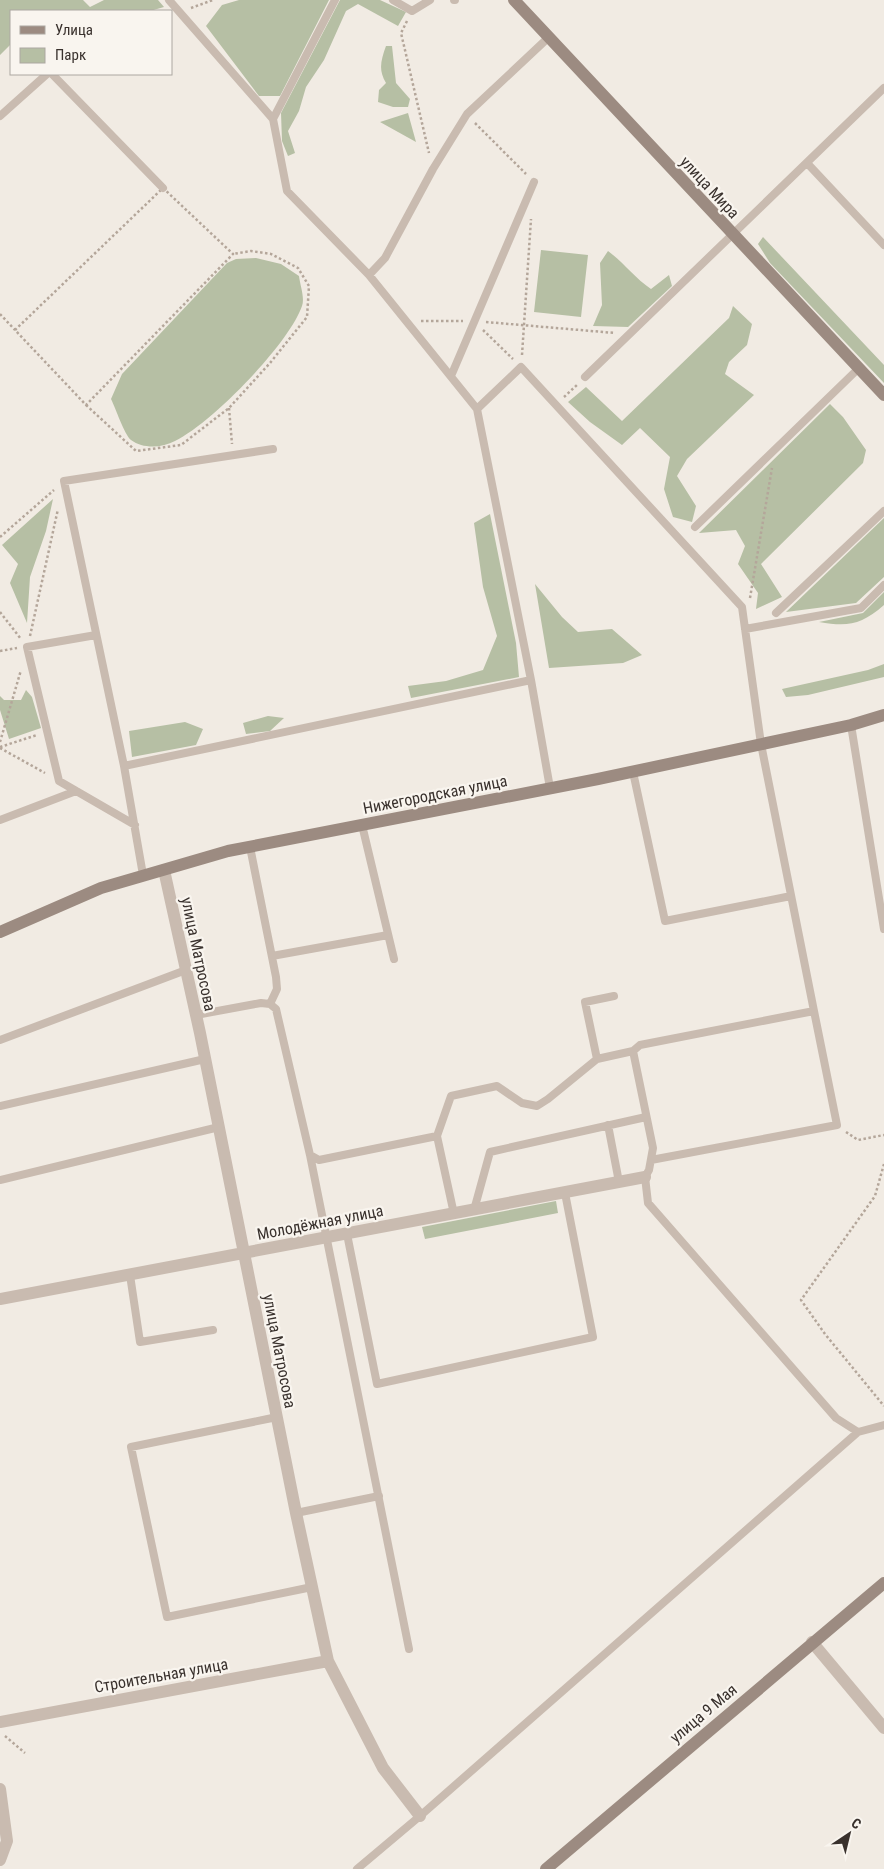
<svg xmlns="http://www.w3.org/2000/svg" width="884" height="1869" font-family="'Roboto Condensed',sans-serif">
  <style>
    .green { fill: #b6bfa4 }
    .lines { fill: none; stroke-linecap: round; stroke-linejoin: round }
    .path { stroke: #b4a69a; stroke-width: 2.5; stroke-dasharray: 2.5 2.5; stroke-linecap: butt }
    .lane { stroke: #c9bbb0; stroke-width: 8 }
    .street { stroke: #c9bbb0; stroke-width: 12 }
    .secondary { stroke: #9c8b81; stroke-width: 12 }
    .labels { text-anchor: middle; stroke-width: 4.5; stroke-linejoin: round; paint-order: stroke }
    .street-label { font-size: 16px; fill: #39312d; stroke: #f9f5ef }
  </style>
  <rect width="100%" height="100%" fill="#f1ebe3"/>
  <path class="green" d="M 0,0 L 83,0 L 90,7 L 104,0 L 158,0 L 164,7 L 150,11 L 11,11 L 11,44 L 0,55 Z
    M 239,0 L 329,0 L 280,96 L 259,96 L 206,26 L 222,5 Z
    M 340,0 L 380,0 L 406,12 L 398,26 L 358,4 L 346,11 L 324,60 L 306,87 L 299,111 L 288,131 L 295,153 L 288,156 L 282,141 L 281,113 Z
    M 386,46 L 392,46 L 396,83 L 410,99 L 408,107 L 393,107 L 378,102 L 379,90 L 386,83 C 378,70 381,60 386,46 Z
    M 408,113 L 416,142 L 380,122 Z
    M 763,237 L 884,365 L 884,383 L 770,263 L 758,244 Z
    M 541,250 L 588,255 L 581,317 L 534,312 Z
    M 608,251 C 624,263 635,278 651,289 L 669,275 L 672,286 L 628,327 L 593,326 L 602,305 L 600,263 Z
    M 256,258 L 281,264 L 299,276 C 300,285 305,298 302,306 C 289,344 211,424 175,441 C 162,448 143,449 131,440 C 124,434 116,409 111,399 L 122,374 L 227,263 L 236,259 Z
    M 733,306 L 752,324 L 747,345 L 729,362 L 725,374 L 754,395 L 687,459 L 677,476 L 696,506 L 692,522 L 673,517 L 664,489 L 670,457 L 640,428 L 622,445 L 590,422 L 568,402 L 586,387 L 622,421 L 729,318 Z
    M 830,404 L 843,417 L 866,450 L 863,463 L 761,564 L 782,597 L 756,609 L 758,593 L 738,564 L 745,546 L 736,530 L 699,533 Z
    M 53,499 L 46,531 L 30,577 L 27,623 L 10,583 L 18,564 L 2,545 Z
    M 490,514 L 516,643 L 519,677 L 411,698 L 408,686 L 446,681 L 483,670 L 497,636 L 483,587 L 474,523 Z
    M 884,518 L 884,577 L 856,603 L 786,612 Z
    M 535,584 L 562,617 L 578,632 L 612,629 L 642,655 L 623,663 L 549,668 Z
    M 884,592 L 884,605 C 861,625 848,627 819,622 L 863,613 Z
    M 884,664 L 884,677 L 808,695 L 786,697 L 782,689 L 868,670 Z
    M 26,690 L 32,697 L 41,728 L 9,739 L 0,710 L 0,696 L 4,700 L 21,700 Z
    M 268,716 L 284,718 L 270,731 L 246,734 L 243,723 Z
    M 185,722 L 203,729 L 196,745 L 132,757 L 129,731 Z
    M 556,1201 L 558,1213 L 425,1239 L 422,1227 Z"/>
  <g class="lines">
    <path class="path" d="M 191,8 L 213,0
      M 407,21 L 401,33 L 429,153
      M 475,123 L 526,174
      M 163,188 L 233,254 L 86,405 L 15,330 Z
      M 0,314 L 15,330
      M 421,321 L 463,321
      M 486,322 L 615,333
      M 483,330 L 513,359
      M 522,355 L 531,219
      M 564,397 L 578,384
      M 86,405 L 136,451 L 181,445 L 229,408 L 270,363 L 307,317 L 309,286 L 298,268 L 271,254 L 251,251 L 233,254
      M 229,408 L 232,444
      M 0,537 L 54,490
      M 750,598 L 772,468
      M 0,612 L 21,639
      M 30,636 L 58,509
      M 0,651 L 17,648
      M 0,742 L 21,670
      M 0,747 L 37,735
      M 0,748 L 45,773
      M 846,1132 L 858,1140 L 884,1135
      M 884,1164 L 875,1196 L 801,1300 L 825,1334 L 884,1406
      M 5,1736 L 25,1753"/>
    <path class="lane" d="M 169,0 L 273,119 L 287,191 L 369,275
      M 393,0 L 412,11 L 430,0
      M 454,0 L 455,0
      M 549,37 L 467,114 L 433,169 L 385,258 L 369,275 L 477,409 L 531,680 L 550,788
      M 52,74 L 163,188
      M 0,116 L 47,74
      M 273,119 L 335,0
      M 807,163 L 884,245
      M 451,376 L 534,182
      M 585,377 L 884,88
      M 477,409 L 521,367 L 742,607 L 761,744 L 814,1011 L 640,1045 L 633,1051 L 653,1148 L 649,1170 L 645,1177 L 648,1203 L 836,1418 L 858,1432 L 884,1425
      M 695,527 L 859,368
      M 776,613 L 884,511
      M 745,629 L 861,608 L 884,585
      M 96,635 L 27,647 L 59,781 L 135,825
      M 851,725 L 884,929
      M 124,766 L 531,680
      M 633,772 L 665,921 L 791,896
      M 0,820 L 76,791
      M 362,825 L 394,959
      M 250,847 L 276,977 L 277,989 L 270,1004
      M 143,875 L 124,766 L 64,481 L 273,449
      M 272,956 L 388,935
      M 614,996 L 585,1002 L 597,1059 L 633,1051
      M 196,1015 L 261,1003 L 270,1004 L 276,1009 L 310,1155 L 319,1160 L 437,1136
      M 0,1040 L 186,970
      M 0,1106 L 205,1059
      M 608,1125 L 619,1182
      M 310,1155 L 409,1649
      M 651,1160 L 837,1125 L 814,1011
      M 0,1180 L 219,1127
      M 474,1210 L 490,1152 L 646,1117
      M 454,1214 L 437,1136 L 451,1096 L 497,1086 L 522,1103 L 537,1106 L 548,1099 L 597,1059
      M 347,1234 L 377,1384 L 593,1337 L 565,1193
      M 130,1275 L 140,1342 L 213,1330
      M 277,1417 L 131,1447 L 167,1617 L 312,1587
      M 296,1513 L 379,1496
      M 357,1869 L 420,1816 L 858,1432"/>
    <path class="street" d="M 164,870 L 200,1033 L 296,1513 L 328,1661 L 383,1768 L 420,1816
      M 0,1299 L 645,1177
      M 812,1642 L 884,1728
      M 0,1722 L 328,1661
      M 0,1789 L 7,1841 L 0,1860"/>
    <path class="secondary" d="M 514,0 L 884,395
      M 0,932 L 101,888 L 228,851 L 598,779 L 851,725 L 884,715
      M 546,1869 L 884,1583"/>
  </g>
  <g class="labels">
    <g class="street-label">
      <text transform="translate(710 187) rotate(47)" y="6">улица Мира</text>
      <text transform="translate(435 794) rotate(-11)" y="6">Нижегородская улица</text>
      <text transform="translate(199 954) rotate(78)" y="6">улица Матросова</text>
      <text transform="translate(320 1222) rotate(-11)" y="6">Молодёжная улица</text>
      <text transform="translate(280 1351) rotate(79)" y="6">улица Матросова</text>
      <text transform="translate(161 1675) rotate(-10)" y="6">Строительная улица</text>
      <text transform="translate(703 1713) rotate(-40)" y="6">улица 9 Мая</text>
    </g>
  </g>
  <rect x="10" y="10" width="162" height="65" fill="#f9f5ef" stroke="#aca7a1"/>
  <rect x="20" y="26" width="25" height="8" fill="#9c8b81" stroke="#aca7a1"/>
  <text x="55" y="35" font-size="15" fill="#39312d">Улица</text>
  <rect x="20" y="48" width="25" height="15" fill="#b6bfa4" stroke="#aca7a1"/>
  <text x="55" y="60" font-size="15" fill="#39312d">Парк</text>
  <g transform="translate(849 1834) rotate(35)" stroke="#f9f5ef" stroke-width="4" paint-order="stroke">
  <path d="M0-4L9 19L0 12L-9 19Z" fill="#39312d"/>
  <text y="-8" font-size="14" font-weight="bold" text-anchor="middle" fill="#39312d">С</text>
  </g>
</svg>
